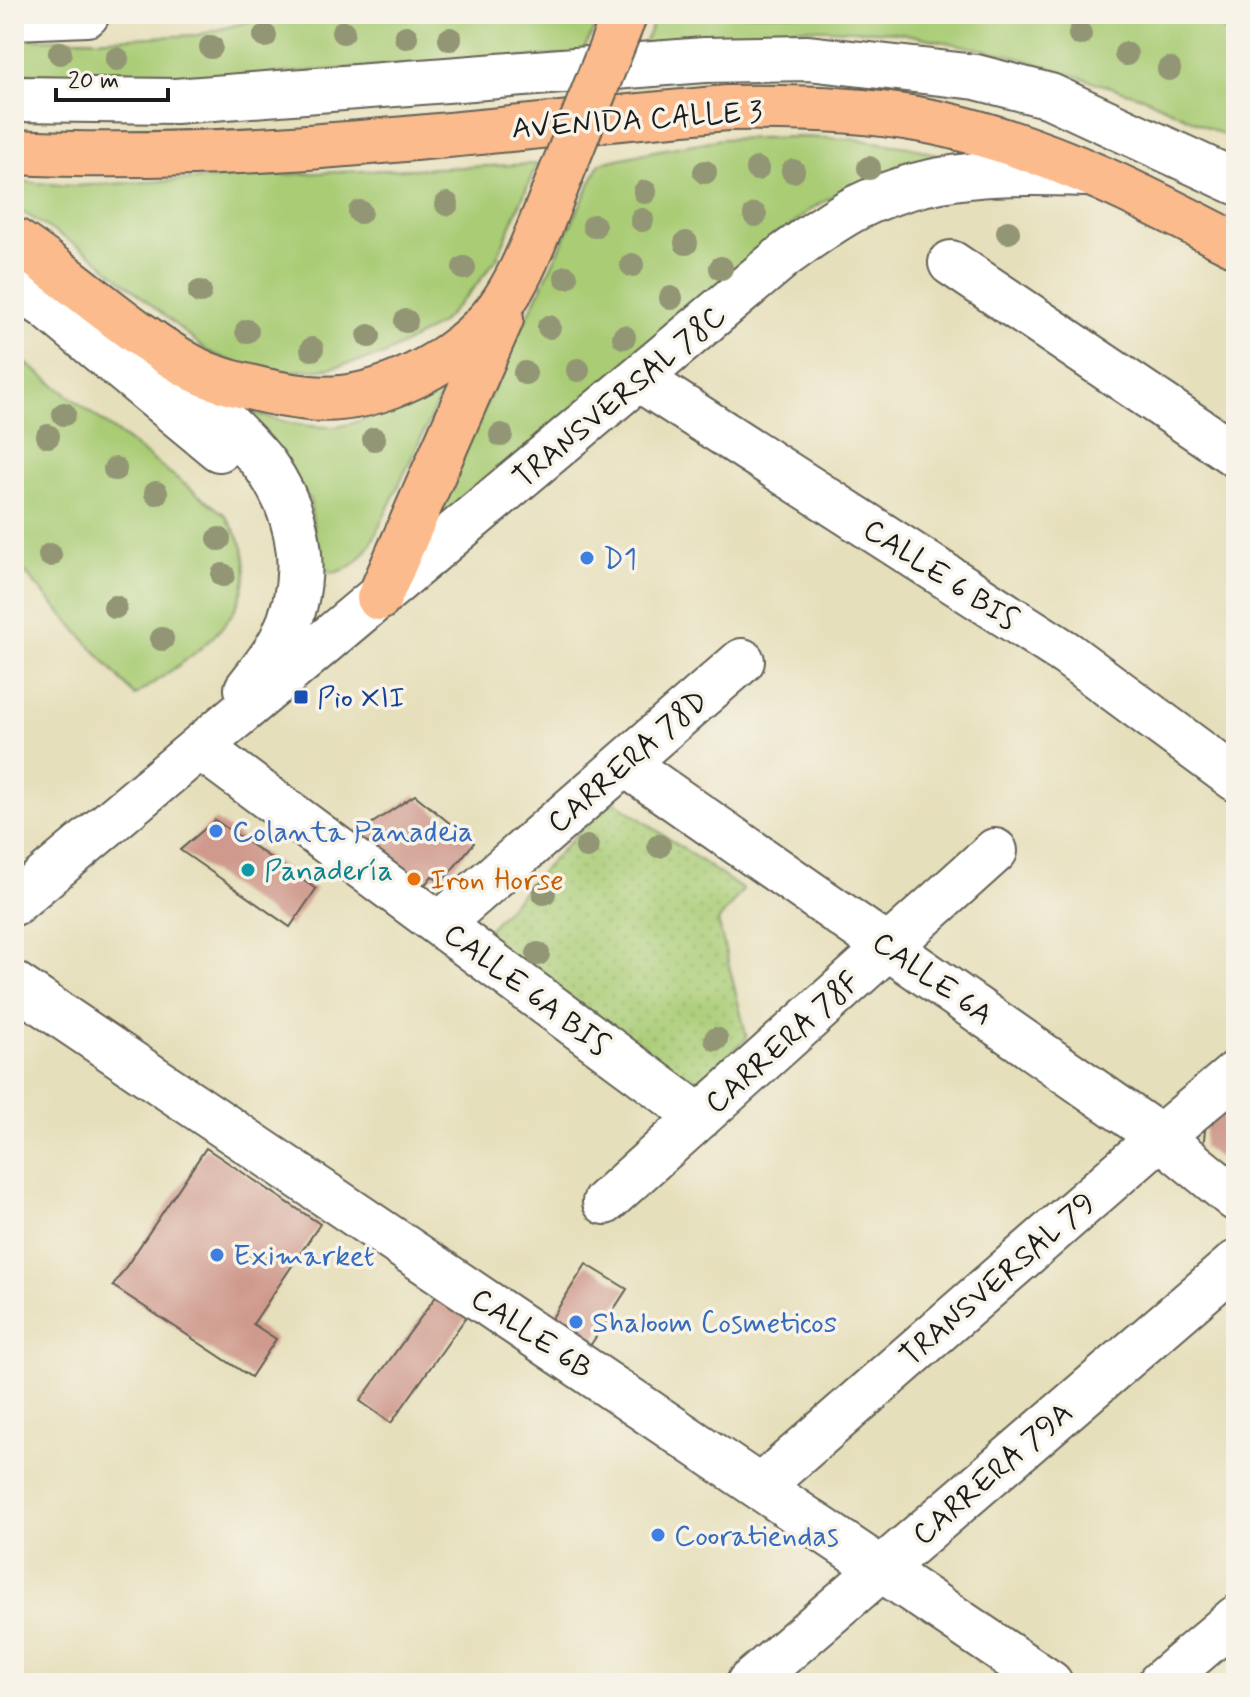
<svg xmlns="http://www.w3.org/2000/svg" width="1250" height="1697" font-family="Mynerve,sans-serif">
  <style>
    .green { fill: #a9cc75; stroke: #627448; stroke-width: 2 }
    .park { fill: url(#park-dots); stroke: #627448; stroke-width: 2 }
    .building { fill: #cf9a8d }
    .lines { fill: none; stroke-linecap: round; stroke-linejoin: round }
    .minor-casing { stroke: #636054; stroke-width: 48 }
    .major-casing { stroke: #636054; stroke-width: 48 }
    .highway-casing { stroke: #636054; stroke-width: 48 }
    .minor { stroke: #fff; stroke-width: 44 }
    .major { stroke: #fbbb8c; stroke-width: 44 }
    .highway { stroke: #fbbb8c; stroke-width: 44 }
    .major-bridge-casing { stroke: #636054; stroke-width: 48; stroke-linecap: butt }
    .major-bridge { stroke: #fbbb8c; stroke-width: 44 }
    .tree { fill: #929675 }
    .shop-dot { fill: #3f7fe0; stroke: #f7f3e8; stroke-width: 3 }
    .transit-dot { fill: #1a4fb4; stroke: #f7f3e8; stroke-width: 3 }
    .culture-dot { fill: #0f9aa8; stroke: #f7f3e8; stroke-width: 3 }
    .food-dot { fill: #e8710a; stroke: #f7f3e8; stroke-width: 3 }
    .labels { text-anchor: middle; stroke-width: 7; stroke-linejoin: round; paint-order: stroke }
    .street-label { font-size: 30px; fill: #1c1c1c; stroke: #f7f3e8 }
    .shop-label { font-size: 30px; fill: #366cbe; stroke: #f7f3e8; text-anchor: start }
    .transit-label { font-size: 30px; fill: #164399; stroke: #f7f3e8; text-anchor: start }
    .culture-label { font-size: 30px; fill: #0d838f; stroke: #f7f3e8; text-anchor: start }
    .food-label { font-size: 30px; fill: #c56008; stroke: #f7f3e8; text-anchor: start }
  </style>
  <defs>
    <pattern id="park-dots" width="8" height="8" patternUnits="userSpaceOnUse" patternTransform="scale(2)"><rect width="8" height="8" fill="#a9cc75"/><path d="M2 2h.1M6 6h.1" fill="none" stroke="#91af65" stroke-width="1.8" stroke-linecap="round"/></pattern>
  </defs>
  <rect width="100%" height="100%" fill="#f7f3e8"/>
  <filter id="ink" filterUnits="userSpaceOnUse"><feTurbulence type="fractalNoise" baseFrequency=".0125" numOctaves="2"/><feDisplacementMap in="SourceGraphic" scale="16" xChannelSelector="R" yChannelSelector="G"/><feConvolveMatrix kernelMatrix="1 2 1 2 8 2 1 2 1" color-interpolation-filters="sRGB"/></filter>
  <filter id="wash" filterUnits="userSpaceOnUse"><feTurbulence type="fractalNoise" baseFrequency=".006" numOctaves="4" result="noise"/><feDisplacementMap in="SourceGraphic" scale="32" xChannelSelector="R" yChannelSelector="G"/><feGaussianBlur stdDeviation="1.8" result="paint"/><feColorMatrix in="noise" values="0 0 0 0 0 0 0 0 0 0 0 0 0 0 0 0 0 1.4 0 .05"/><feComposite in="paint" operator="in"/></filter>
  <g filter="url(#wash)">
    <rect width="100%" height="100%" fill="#e6dfbb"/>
    <path class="green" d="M 264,14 L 603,14 L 581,54 L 158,81 L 14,73 L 14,39 L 106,39 L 198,35 L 247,22 Z
      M 658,14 L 1207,14 L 1236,43 L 1236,141 L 1145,98 L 1009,55 L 896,32 L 800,28 L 642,47 Z
      M 797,137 L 854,139 L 914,148 L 958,161 L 848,187 L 811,209 L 426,532 L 600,163 L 654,151 L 722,139 Z
      M 537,164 L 497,258 L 474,288 L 440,324 L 384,355 L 330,368 L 286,372 L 243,366 L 207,351 L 89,253 L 14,207 L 14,181 L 73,186 L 336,172 Z
      M 14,354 L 225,515 C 231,525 240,537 243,548 C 261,621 184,660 135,696 L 14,560 Z
      M 448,381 L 370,546 C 358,562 351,570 331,573 L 321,564 L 316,549 L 310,500 L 282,458 L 224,402 C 259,415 294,428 332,427 C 362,426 419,394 448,381 Z"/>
    <path class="park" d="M 610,798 L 743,890 L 718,921 L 747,1038 L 697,1085 L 480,938 Z"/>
    <g id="blocks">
      <path class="building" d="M 415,795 L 474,843 L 441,883 L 432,876 L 415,897 L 352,845 L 368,826 Z
        M 215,820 L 316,889 L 290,927 L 180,850 Z
        M 1236,1092 L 1236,1168 L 1203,1147 L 1207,1115 Z
        M 206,1148 L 320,1224 L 253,1324 L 276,1339 L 251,1377 L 113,1286 Z
        M 586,1264 L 627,1289 L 590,1346 L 550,1321 Z
        M 437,1295 L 467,1316 L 391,1423 L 360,1401 Z"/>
    </g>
  </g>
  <g filter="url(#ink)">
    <use href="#blocks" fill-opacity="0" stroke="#636054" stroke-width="2"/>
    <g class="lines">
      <g class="minor-casing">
        <path id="minor" d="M 14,17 L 87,14
          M 14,99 L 175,101 L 705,60 L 808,58 L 976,77 L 1050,96 L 1236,182
          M 951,263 L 1236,455
          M 14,285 L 47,307 L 219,449
          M 161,352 C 182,375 202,397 223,420 C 237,434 253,449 265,465 C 303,518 311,580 282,639 C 273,657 259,673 247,689
          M 639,379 L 1067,654 L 1236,779
          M 201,748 L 700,1117
          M 625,764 L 1160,1137 L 1236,1199
          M 14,903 L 785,255 C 809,238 832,220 858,207 C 934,170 1005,172 1088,174
          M 440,924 L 742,661
          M 14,984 L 1050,1683
          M 605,1202 L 995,851
          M 760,1487 L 1160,1137 L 1236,1073
          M 749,1683 L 1236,1263
          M 1160,1683 L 1236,1618"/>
      </g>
      <g class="major-casing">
        <path id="major" d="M 14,240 C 77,281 131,335 197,370 C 213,378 232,383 249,387 C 268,392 289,396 309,398 C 376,405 459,362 499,308 C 517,283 528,256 540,227
          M 379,598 L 501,319"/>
      </g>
      <g class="highway-casing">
        <path id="highway" d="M 14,152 C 253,164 490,128 728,108 C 806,107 887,109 963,129 C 1060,154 1148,199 1236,245"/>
      </g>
      <use href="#minor" class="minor"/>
      <use href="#major" class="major"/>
      <use href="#highway" class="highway"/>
      <g class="major-bridge-casing">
        <path id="major-bridge" d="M 540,227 L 624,16"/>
      </g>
      <use href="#major-bridge" class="major-bridge"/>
    </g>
    <g class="tree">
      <circle cx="343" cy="32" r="12"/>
      <circle cx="1080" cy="34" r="12"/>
      <circle cx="265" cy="36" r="12"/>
      <circle cx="406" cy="37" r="12"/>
      <circle cx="450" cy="39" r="12"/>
      <circle cx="211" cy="47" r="12"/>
      <circle cx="60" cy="53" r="12"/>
      <circle cx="1126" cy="54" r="12"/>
      <circle cx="117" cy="59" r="12"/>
      <circle cx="1169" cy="69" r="12"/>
      <circle cx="869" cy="168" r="12"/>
      <circle cx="757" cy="169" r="12"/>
      <circle cx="793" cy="171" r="12"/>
      <circle cx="705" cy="172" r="12"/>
      <circle cx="645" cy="192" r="12"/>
      <circle cx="447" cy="204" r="12"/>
      <circle cx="360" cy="212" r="12"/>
      <circle cx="755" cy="215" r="12"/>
      <circle cx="642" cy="220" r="12"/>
      <circle cx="594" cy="226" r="12"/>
      <circle cx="1008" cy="232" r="12"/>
      <circle cx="686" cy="243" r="12"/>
      <circle cx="632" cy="265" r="12"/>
      <circle cx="464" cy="268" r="12"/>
      <circle cx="721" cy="268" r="12"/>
      <circle cx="566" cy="277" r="12"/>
      <circle cx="200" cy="292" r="12"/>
      <circle cx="671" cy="298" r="12"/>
      <circle cx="406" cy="321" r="12"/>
      <circle cx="549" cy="327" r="12"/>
      <circle cx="247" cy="331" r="12"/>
      <circle cx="369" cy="336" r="12"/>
      <circle cx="624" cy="337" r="12"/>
      <circle cx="312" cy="349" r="12"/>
      <circle cx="578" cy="370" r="12"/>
      <circle cx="525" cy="373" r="12"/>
      <circle cx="64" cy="414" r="12"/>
      <circle cx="501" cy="435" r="12"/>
      <circle cx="48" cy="436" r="12"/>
      <circle cx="374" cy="439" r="12"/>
      <circle cx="115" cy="469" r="12"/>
      <circle cx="156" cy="493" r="12"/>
      <circle cx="219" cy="539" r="12"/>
      <circle cx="50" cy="555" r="12"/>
      <circle cx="223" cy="575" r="12"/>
      <circle cx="115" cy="607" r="12"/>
      <circle cx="162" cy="639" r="12"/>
      <circle cx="659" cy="846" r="12"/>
      <circle cx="587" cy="847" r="12"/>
      <circle cx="544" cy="893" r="12"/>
      <circle cx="538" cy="954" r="12"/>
      <circle cx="716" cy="1039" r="12"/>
    </g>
  </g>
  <g class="shop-dot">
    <circle cx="587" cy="558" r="8"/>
    <circle cx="216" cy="831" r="8"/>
    <circle cx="217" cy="1255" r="8"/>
    <circle cx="576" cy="1322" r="8"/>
    <circle cx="658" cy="1535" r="8"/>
  </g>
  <rect class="transit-dot" x="293" y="689" width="16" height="16" rx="4"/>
  <circle class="culture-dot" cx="248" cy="870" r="8"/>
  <circle class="food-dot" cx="414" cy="879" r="8"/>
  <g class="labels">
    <g class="street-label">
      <text transform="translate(637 119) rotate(-4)" y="10">AVENIDA CALLE 3</text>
      <text transform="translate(619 396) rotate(-40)" y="10">TRANSVERSAL 78C</text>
      <text transform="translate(941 574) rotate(33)" y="10">CALLE 6 BIS</text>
      <text transform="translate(627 761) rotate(-41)" y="10">CARRERA 78D</text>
      <text transform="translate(933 978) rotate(35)" y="10">CALLE 6A</text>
      <text transform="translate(527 989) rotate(37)" y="10">CALLE 6A BIS</text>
      <text transform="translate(782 1042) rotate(-42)" y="10">CARRERA 78F</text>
      <text transform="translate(997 1279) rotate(-41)" y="10">TRANSVERSAL 79</text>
      <text transform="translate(532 1333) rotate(34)" y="10">CALLE 6B</text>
      <text transform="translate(992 1473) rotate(-41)" y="10">CARRERA 79A</text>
    </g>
    <g class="shop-label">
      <text x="603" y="568">D1</text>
      <text x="232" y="841">Colanta Panadeia</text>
      <text x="233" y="1265">Eximarket</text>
      <text x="592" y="1332">Shaloom Cosmeticos</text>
      <text x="674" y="1545">Cooratiendas</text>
    </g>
    <g class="transit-label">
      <text x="317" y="707">Pio XII</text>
    </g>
    <g class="culture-label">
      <text x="264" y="880">Panadería</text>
    </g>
    <g class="food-label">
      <text x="430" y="889">Iron Horse</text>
    </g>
  </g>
  <rect width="1250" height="1697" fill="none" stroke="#f7f3e8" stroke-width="48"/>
  <path d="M56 88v12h112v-12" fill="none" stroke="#1c1c1c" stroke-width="4"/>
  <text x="68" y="88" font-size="24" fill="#1c1c1c" stroke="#f7f3e8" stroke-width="6" paint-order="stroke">20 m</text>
</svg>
